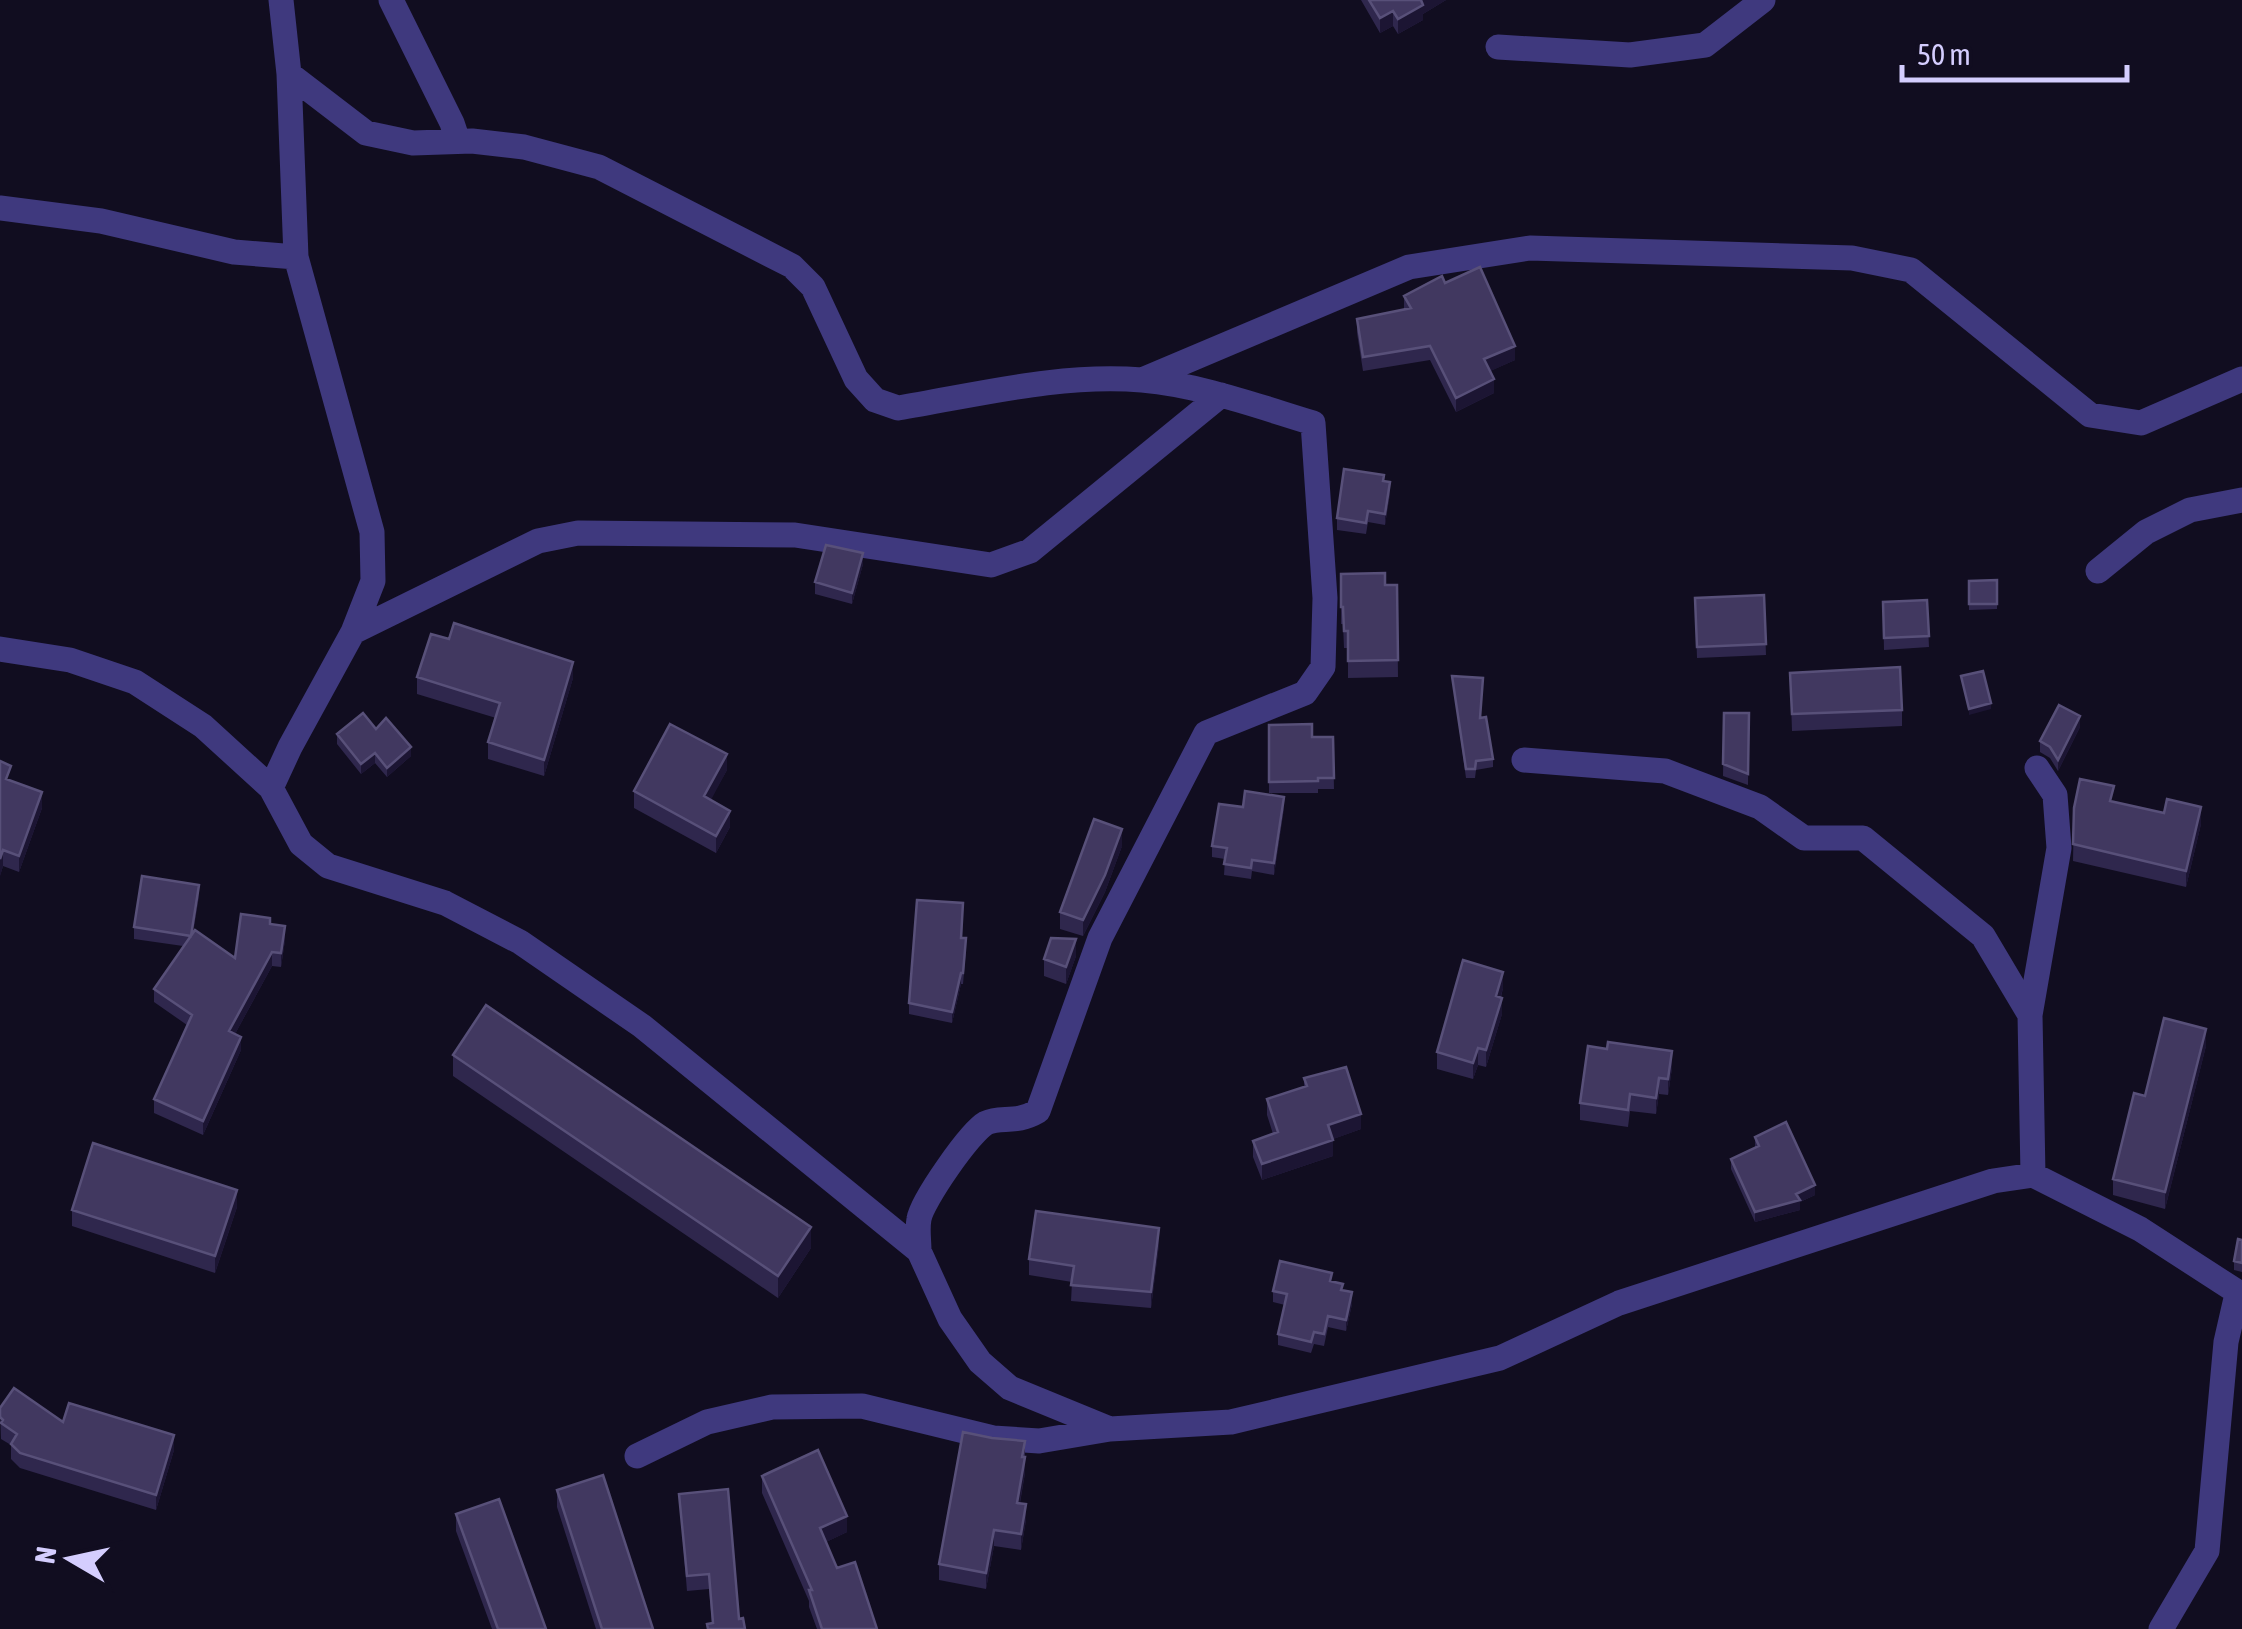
<svg xmlns="http://www.w3.org/2000/svg" width="2242" height="1629" font-family="'Asap Condensed',sans-serif">
  <style>
    .lines { fill: none; stroke-linecap: round; stroke-linejoin: round }
    .minor { stroke: #3f397e; stroke-width: 25 }
    .wall { fill: #2f274d }
    .shaded-wall { fill: #1c1533 }
    .building { fill: #413860; stroke: #585079; stroke-width: 2.5 }
  </style>
  <rect width="100%" height="100%" fill="#110d20"/>
  <g class="lines">
    <path class="minor" d="M 391,0 L 452,123 L 458,141
      M 1498,47 L 1630,55 L 1705,45 L 1763,0
      M 289,74 L 366,133 L 413,143 L 472,141 L 524,147 L 599,167 L 792,266 L 813,287 L 856,379 L 875,400 L 898,408 C 977,395 1062,373 1142,380 C 1200,385 1257,406 1313,423 L 1325,598 L 1323,667 L 1305,693 L 1206,733 L 1100,938 L 1038,1111 C 1016,1124 1001,1116 986,1123 C 970,1132 922,1201 919,1219 C 917,1229 919,1241 919,1251
      M 0,208 L 101,221 L 234,252 L 296,257
      M 1142,380 L 1409,267 L 1530,248 L 1852,258 L 1911,270 L 2090,415 L 2141,423 L 2242,379
      M 2098,571 L 2146,532 L 2190,510 L 2242,500
      M 353,632 L 538,541 L 578,533 L 795,535 L 991,565 L 1030,551 L 1221,395
      M 0,649 L 70,660 L 135,682 L 203,726 L 271,788 L 301,844 L 328,866 L 445,903 L 520,942 L 642,1026 L 919,1251 L 950,1319 L 980,1362 L 1010,1388 L 1110,1429 L 1231,1422 L 1500,1358 L 1619,1303 L 1993,1181 L 2033,1175 L 2140,1229 L 2242,1295
      M 1524,760 L 1665,771 L 1760,807 L 1804,838 L 1863,838 L 1983,936 L 2030,1015
      M 271,788 L 290,747 L 353,632 L 373,581 L 372,532 L 296,257 L 289,74 L 281,0
      M 2033,1175 L 2030,1015 L 2059,848 L 2055,795 L 2037,768
      M 637,1456 L 707,1422 L 772,1407 L 862,1406 L 993,1438 L 1039,1441 L 1110,1429
      M 2161,1629 L 2207,1551 L 2226,1342 L 2237,1294"/>
  </g>
  <path class="wall" d="M 1361,0 L 1446,0 L 1423,14 L 1423,20 L 1398,34 L 1393,26 L 1380,33 Z
    M 1445,283 L 1515,360 L 1490,371 L 1494,393 L 1456,412 L 1430,360 L 1363,371 L 1357,333 L 1357,319 L 1404,310 L 1404,296 Z
    M 1384,481 L 1390,493 L 1385,525 L 1368,522 L 1366,534 L 1337,530 L 1337,518 Z
    M 863,564 L 852,604 L 815,594 L 815,582 Z
    M 1341,574 L 1385,585 L 1397,585 L 1398,677 L 1348,678 L 1348,648 L 1344,648 L 1343,624 L 1341,624 Z
    M 1997,580 L 1997,609 L 1969,610 L 1969,581 Z
    M 1764,595 L 1766,655 L 1697,658 L 1695,598 Z
    M 1927,600 L 1929,647 L 1884,650 L 1883,602 Z
    M 1790,673 L 1902,710 L 1902,726 L 1792,731 Z
    M 1452,676 L 1480,718 L 1493,759 L 1493,767 L 1476,770 L 1475,778 L 1466,778 Z
    M 417,677 L 573,678 L 544,776 L 488,759 L 488,742 L 496,718 L 417,694 Z
    M 1724,713 L 1749,713 L 1748,785 L 1723,776 Z
    M 1269,725 L 1312,737 L 1333,737 L 1334,789 L 1318,789 L 1318,793 L 1269,793 Z
    M 2080,727 L 2058,771 L 2050,758 L 2040,752 L 2040,741 Z
    M 376,729 L 411,756 L 387,777 L 375,763 L 361,774 L 337,744 L 337,734 Z
    M 727,770 L 710,800 L 730,827 L 716,853 L 634,808 L 634,791 Z
    M 11,781 L 42,808 L 19,872 L 3,866 L 0,876 Z
    M 2114,801 L 2201,824 L 2186,887 L 2073,861 L 2074,808 Z
    M 1243,807 L 1284,808 L 1274,875 L 1252,871 L 1251,879 L 1224,875 L 1225,859 L 1212,857 L 1212,846 Z
    M 1122,846 L 1105,892 L 1083,936 L 1060,929 L 1060,912 Z
    M 199,896 L 193,932 L 235,958 L 270,924 L 285,940 L 281,967 L 272,966 L 235,1034 L 241,1050 L 203,1135 L 154,1113 L 154,1099 L 187,1025 L 154,1002 L 154,989 L 183,946 L 134,939 L 134,927 Z
    M 963,914 L 962,938 L 966,950 L 963,984 L 961,984 L 952,1023 L 909,1014 L 909,1003 Z
    M 1076,956 L 1066,984 L 1044,976 L 1044,959 Z
    M 1503,988 L 1501,997 L 1502,1014 L 1486,1067 L 1478,1065 L 1473,1079 L 1437,1069 L 1437,1052 Z
    M 2206,1046 L 2165,1209 L 2113,1195 L 2113,1179 L 2145,1096 Z
    M 453,1055 L 811,1248 L 778,1298 L 453,1076 Z
    M 1672,1068 L 1668,1095 L 1659,1094 L 1656,1114 L 1630,1111 L 1628,1127 L 1580,1120 L 1580,1103 Z
    M 1304,1078 L 1361,1129 L 1333,1139 L 1333,1156 L 1262,1180 L 1253,1157 L 1253,1141 L 1273,1134 L 1267,1115 L 1267,1099 L 1304,1087 Z
    M 1755,1137 L 1815,1195 L 1800,1202 L 1800,1210 L 1755,1222 L 1731,1169 L 1731,1159 L 1755,1148 Z
    M 237,1207 L 215,1273 L 72,1226 L 72,1210 Z
    M 2242,1240 L 2242,1272 L 2234,1270 L 2234,1261 Z
    M 1159,1244 L 1151,1308 L 1071,1301 L 1072,1282 L 1029,1275 L 1029,1259 Z
    M 1332,1281 L 1343,1291 L 1352,1304 L 1346,1331 L 1328,1327 L 1324,1346 L 1314,1344 L 1311,1353 L 1278,1345 L 1278,1334 L 1285,1305 L 1273,1302 L 1273,1291 Z
    M 0,1408 L 63,1422 L 174,1450 L 156,1510 L 20,1468 L 11,1459 L 11,1445 L 1,1439 Z
    M 992,1438 L 1025,1441 L 1025,1473 L 1020,1503 L 1026,1520 L 1021,1550 L 994,1546 L 986,1589 L 939,1580 L 939,1564 Z
    M 762,1476 L 847,1532 L 826,1542 L 837,1568 L 877,1629 L 817,1629 L 809,1607 L 809,1601 L 762,1493 Z
    M 557,1490 L 653,1629 L 596,1629 L 557,1507 Z
    M 679,1494 L 739,1619 L 745,1629 L 707,1629 L 707,1624 L 712,1623 L 709,1589 L 687,1591 Z
    M 456,1514 L 546,1629 L 492,1629 L 456,1531 Z"/>
  <path class="shaded-wall" d="M 1420,0 L 1446,0 L 1423,14 L 1423,20 L 1398,34 L 1398,19 Z
    M 1393,11 L 1393,26 L 1380,33 L 1380,18 Z
    M 1515,346 L 1515,360 L 1484,374 L 1484,359 Z
    M 1494,379 L 1494,393 L 1456,412 L 1456,398 Z
    M 1390,482 L 1390,493 L 1385,525 L 1385,514 Z
    M 863,553 L 863,564 L 852,604 L 852,593 Z
    M 573,662 L 573,678 L 544,776 L 544,760 Z
    M 1991,703 L 1991,709 L 1969,715 L 1969,709 Z
    M 2080,716 L 2080,727 L 2058,771 L 2058,760 Z
    M 411,747 L 411,756 L 387,777 L 387,768 Z
    M 375,753 L 375,763 L 361,774 L 361,764 Z
    M 727,754 L 727,770 L 704,813 L 704,796 Z
    M 42,792 L 42,808 L 19,872 L 19,856 Z
    M 1284,797 L 1284,808 L 1274,875 L 1274,863 Z
    M 2201,807 L 2201,824 L 2186,887 L 2186,871 Z
    M 730,811 L 730,827 L 716,853 L 716,836 Z
    M 1122,829 L 1122,846 L 1105,892 L 1083,936 L 1083,920 Z
    M 3,850 L 3,866 L 0,876 L 0,859 Z
    M 199,885 L 199,896 L 191,948 L 191,936 Z
    M 285,926 L 285,940 L 281,967 L 281,953 Z
    M 1076,939 L 1076,956 L 1066,984 L 1066,967 Z
    M 272,952 L 272,966 L 229,1045 L 229,1031 Z
    M 1503,972 L 1503,988 L 1496,1013 L 1496,996 Z
    M 961,973 L 961,984 L 952,1023 L 952,1012 Z
    M 1502,998 L 1502,1014 L 1486,1067 L 1486,1050 Z
    M 2206,1029 L 2206,1046 L 2165,1209 L 2165,1192 Z
    M 241,1037 L 241,1050 L 203,1135 L 203,1121 Z
    M 1478,1048 L 1478,1065 L 1473,1079 L 1473,1063 Z
    M 1672,1051 L 1672,1068 L 1668,1095 L 1668,1079 Z
    M 1659,1078 L 1659,1094 L 1656,1114 L 1656,1098 Z
    M 1361,1114 L 1361,1129 L 1328,1141 L 1328,1125 Z
    M 1333,1140 L 1333,1156 L 1262,1180 L 1262,1164 Z
    M 1815,1185 L 1815,1195 L 1800,1202 L 1800,1210 L 1755,1222 L 1755,1212 Z
    M 237,1190 L 237,1207 L 215,1273 L 215,1256 Z
    M 811,1227 L 811,1248 L 778,1298 L 778,1276 Z
    M 1159,1228 L 1159,1244 L 1151,1308 L 1151,1292 Z
    M 1352,1292 L 1352,1304 L 1346,1331 L 1346,1320 Z
    M 174,1435 L 174,1450 L 156,1510 L 156,1495 Z
    M 1025,1457 L 1025,1473 L 1017,1518 L 1017,1503 Z
    M 1026,1504 L 1026,1520 L 1021,1550 L 1021,1534 Z
    M 847,1516 L 847,1532 L 820,1545 L 820,1528 Z
    M 994,1530 L 994,1546 L 986,1589 L 986,1573 Z"/>
  <path class="building" d="M 1369,0 L 1421,0 L 1423,5 L 1398,19 L 1393,11 L 1380,18 Z
    M 1480,267 L 1515,346 L 1484,359 L 1494,379 L 1456,398 L 1430,346 L 1363,357 L 1357,319 L 1411,308 L 1404,296 L 1442,276 L 1445,283 Z
    M 1344,469 L 1384,475 L 1383,481 L 1390,482 L 1385,514 L 1368,511 L 1366,523 L 1337,518 Z
    M 826,545 L 863,553 L 852,593 L 815,582 Z
    M 1385,573 L 1385,585 L 1397,585 L 1398,660 L 1348,661 L 1348,631 L 1344,631 L 1343,607 L 1341,607 L 1341,574 Z
    M 1997,580 L 1997,604 L 1969,604 L 1969,581 Z
    M 1764,595 L 1766,644 L 1697,647 L 1695,598 Z
    M 1927,600 L 1929,636 L 1884,638 L 1883,602 Z
    M 454,623 L 573,662 L 544,760 L 488,742 L 500,703 L 417,677 L 431,634 L 449,639 Z
    M 1900,667 L 1902,710 L 1792,714 L 1790,673 Z
    M 1983,671 L 1991,703 L 1969,709 L 1961,676 Z
    M 1452,676 L 1483,678 L 1480,718 L 1486,717 L 1493,759 L 1476,761 L 1475,769 L 1466,769 Z
    M 2059,705 L 2080,716 L 2058,760 L 2050,747 L 2040,741 Z
    M 363,713 L 376,729 L 386,718 L 411,747 L 387,768 L 375,753 L 361,764 L 337,734 Z
    M 1724,713 L 1749,713 L 1748,774 L 1723,764 Z
    M 670,724 L 727,754 L 704,796 L 730,811 L 716,836 L 634,791 Z
    M 1312,724 L 1312,737 L 1333,737 L 1334,778 L 1318,778 L 1318,781 L 1269,782 L 1269,725 Z
    M 0,761 L 11,766 L 6,779 L 42,792 L 19,856 L 3,850 L 0,859 Z
    M 2080,779 L 2114,786 L 2110,801 L 2164,813 L 2167,799 L 2201,807 L 2186,871 L 2073,844 L 2074,808 Z
    M 1245,791 L 1284,797 L 1274,863 L 1252,860 L 1251,868 L 1224,864 L 1227,848 L 1212,846 L 1219,804 L 1243,807 Z
    M 1094,819 L 1122,829 L 1105,875 L 1083,920 L 1060,912 Z
    M 142,876 L 199,885 L 191,936 L 134,927 Z
    M 917,900 L 963,903 L 961,938 L 966,938 L 963,973 L 961,973 L 952,1012 L 909,1003 Z
    M 241,914 L 270,918 L 270,924 L 285,926 L 281,953 L 272,952 L 229,1031 L 241,1037 L 203,1121 L 154,1099 L 192,1015 L 154,989 L 195,930 L 235,958 Z
    M 1051,938 L 1076,939 L 1066,967 L 1044,959 Z
    M 1463,960 L 1503,972 L 1496,996 L 1502,998 L 1486,1050 L 1478,1048 L 1473,1063 L 1437,1052 Z
    M 486,1005 L 811,1227 L 778,1276 L 453,1055 Z
    M 2164,1018 L 2206,1029 L 2165,1192 L 2113,1179 L 2134,1093 L 2145,1096 Z
    M 1608,1042 L 1672,1051 L 1668,1079 L 1659,1078 L 1656,1098 L 1630,1094 L 1628,1110 L 1580,1103 L 1588,1046 L 1607,1049 Z
    M 1346,1067 L 1361,1114 L 1328,1125 L 1333,1140 L 1262,1164 L 1253,1141 L 1278,1132 L 1267,1099 L 1307,1086 L 1304,1078 Z
    M 1786,1122 L 1815,1185 L 1796,1194 L 1800,1200 L 1755,1212 L 1731,1159 L 1759,1146 L 1755,1137 Z
    M 93,1143 L 237,1190 L 215,1256 L 72,1210 Z
    M 1036,1211 L 1159,1228 L 1151,1292 L 1071,1285 L 1074,1266 L 1029,1259 Z
    M 2238,1239 L 2242,1240 L 2242,1263 L 2234,1261 Z
    M 1280,1261 L 1332,1273 L 1330,1281 L 1343,1284 L 1341,1290 L 1352,1292 L 1346,1320 L 1328,1316 L 1324,1334 L 1314,1332 L 1311,1342 L 1278,1334 L 1287,1294 L 1273,1291 Z
    M 14,1388 L 63,1422 L 69,1403 L 174,1435 L 156,1495 L 20,1453 L 11,1444 L 17,1434 L 1,1423 L 3,1420 L 0,1417 L 0,1408 Z
    M 963,1432 L 992,1438 L 1025,1441 L 1022,1457 L 1025,1457 L 1017,1503 L 1026,1504 L 1021,1534 L 994,1530 L 986,1573 L 939,1564 Z
    M 818,1450 L 847,1516 L 820,1528 L 837,1568 L 855,1562 L 877,1629 L 822,1629 L 809,1590 L 812,1590 L 762,1476 Z
    M 603,1475 L 653,1629 L 602,1629 L 557,1490 Z
    M 728,1489 L 739,1619 L 743,1618 L 745,1629 L 708,1629 L 707,1624 L 713,1623 L 709,1574 L 687,1576 L 679,1494 Z
    M 499,1499 L 546,1629 L 498,1629 L 456,1514 Z"/>
  <g transform="translate(70 1559) rotate(279)" stroke="#110d20" stroke-width="8" paint-order="stroke">
  <path d="M0-8L18 38L0 25L-18 38Z" fill="#d4cdfe"/>
  <text y="-15" font-size="28" font-weight="bold" text-anchor="middle" fill="#d4cdfe">N</text>
  </g>
  <path d="M1902 65v15h225v-15" fill="none" stroke="#d4cdfe" stroke-width="5"/>
  <text x="1917" y="65" font-size="30" fill="#d4cdfe" stroke="#110d20" stroke-width="8" paint-order="stroke">50 m</text>
</svg>
